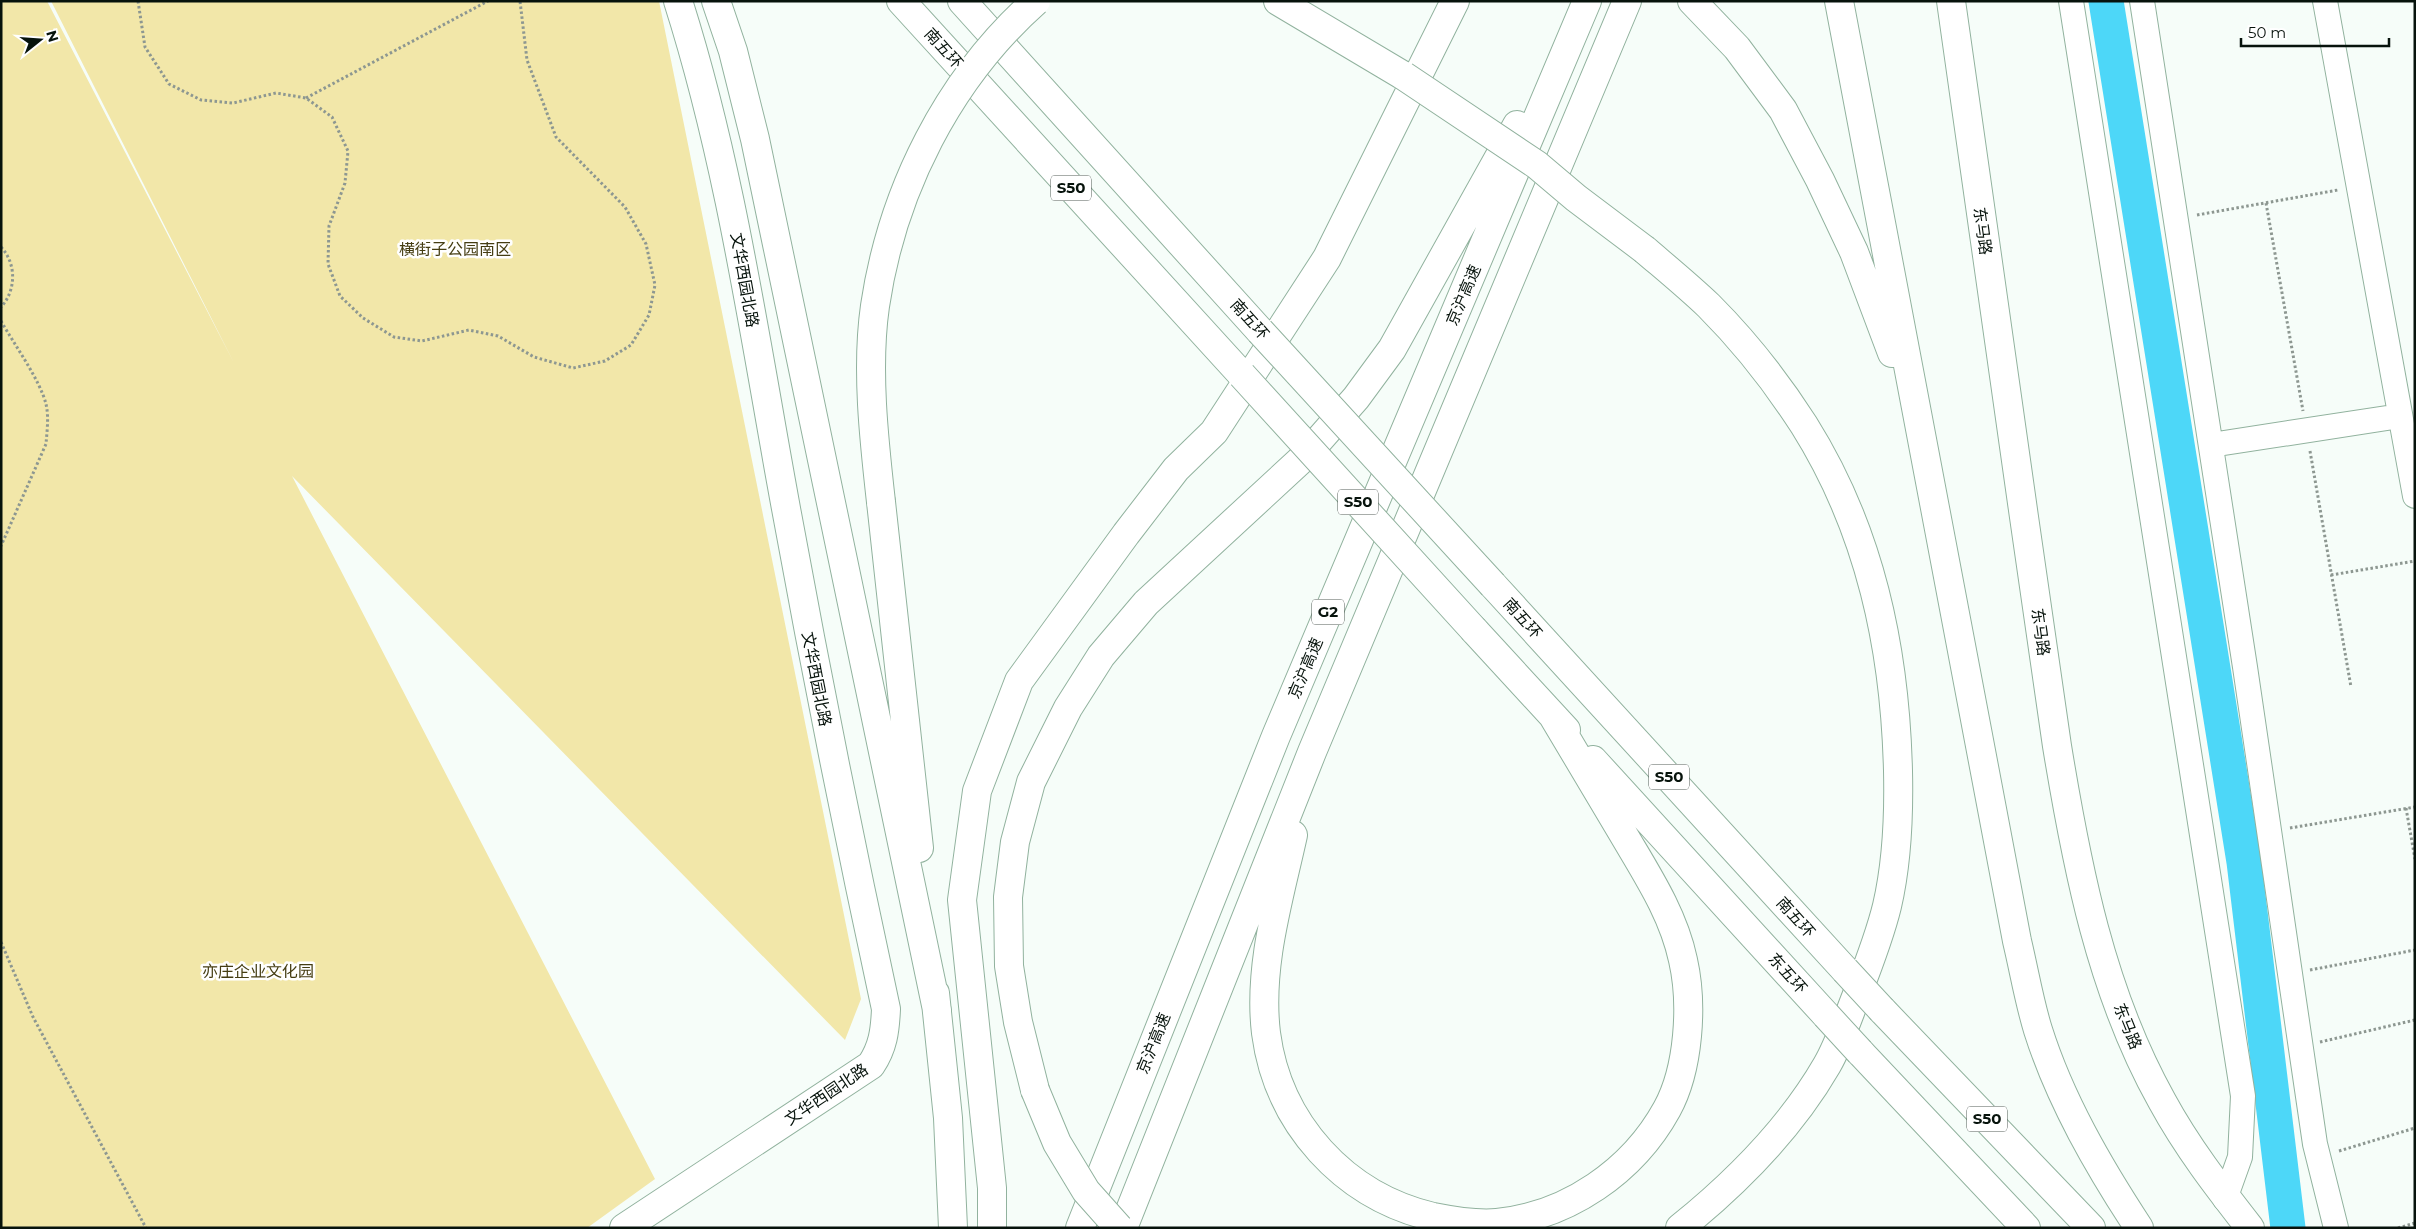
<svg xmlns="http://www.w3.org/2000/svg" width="2416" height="1229" font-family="Montserrat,'Noto Sans SC',sans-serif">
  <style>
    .green { fill: #f2e7a9 }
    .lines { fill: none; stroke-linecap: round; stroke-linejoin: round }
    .river { stroke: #4dd7f8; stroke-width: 35 }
    .minor-casing { stroke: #91b29e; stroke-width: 26 }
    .tertiary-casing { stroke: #91b29e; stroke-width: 30 }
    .secondary-casing { stroke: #91b29e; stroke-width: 30 }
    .motorway-casing { stroke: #91b29e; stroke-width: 30 }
    .path { stroke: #8d9791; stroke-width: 3; stroke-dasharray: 2.5 2.5; stroke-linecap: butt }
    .minor { stroke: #fff; stroke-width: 24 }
    .tertiary { stroke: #fff; stroke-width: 28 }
    .secondary { stroke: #fff; stroke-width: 28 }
    .motorway { stroke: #fff; stroke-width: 28 }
    .motorway-bridge-casing { stroke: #91b29e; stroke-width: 30; stroke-linecap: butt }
    .motorway-bridge { stroke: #fff; stroke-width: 28 }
    .labels { text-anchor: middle; stroke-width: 5; stroke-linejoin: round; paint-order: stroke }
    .shield { fill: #fff; stroke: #515a55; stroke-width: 1 }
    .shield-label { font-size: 15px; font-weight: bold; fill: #07130c }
    .street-label { font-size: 16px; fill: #07130c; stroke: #fff }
    .park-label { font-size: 16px; fill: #453d12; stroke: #fff }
  </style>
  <rect width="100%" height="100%" fill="#f6fdf9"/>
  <path class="green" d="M 1,1 L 47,1 L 234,363 L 51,1 L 659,1 L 861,999 L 845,1040 L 292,476 L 655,1179 L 587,1228 L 1,1228 Z"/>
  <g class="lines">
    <path class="river" d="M 2106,1 L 2244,862 L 2288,1228"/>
    <g class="minor-casing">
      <path id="minor" d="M 2071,1 L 2243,1096 L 2240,1157 L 2225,1199
        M 2142,1 L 2245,667 L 2315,1144 L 2336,1228
        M 2325,1 L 2415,496
        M 2211,445 L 2400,416"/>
    </g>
    <g class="tertiary-casing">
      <path id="tertiary" d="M 624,1228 L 871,1065 C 883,1047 885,1031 886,1009 C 848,834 813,658 781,481 C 752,320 728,158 678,1"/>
    </g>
    <g class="secondary-casing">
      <path id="secondary" d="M 1951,1 C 1975,173 2000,345 2024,517 C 2035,593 2046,669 2057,746 C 2077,868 2101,992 2162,1101 C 2187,1147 2218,1187 2250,1228"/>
    </g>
    <g class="motorway-casing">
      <path id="motorway" d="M 716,1 L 733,51 L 755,139 L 937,1010
        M 901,1 L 1242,375
        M 962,1 L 1260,331
        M 1278,1 L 1404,76
        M 1692,1 L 1737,48 L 1783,110 L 1820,180 L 1854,252 L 1892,353
        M 1839,1 L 2017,941 C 2024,970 2029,1001 2038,1030 C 2060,1100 2099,1167 2139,1228
        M 1645,250 C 1666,268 1688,286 1709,306 C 1744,341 1777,383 1804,425 C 1870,530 1895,648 1898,771 C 1899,815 1897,863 1887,906 C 1879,939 1866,971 1854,1002 C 1846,1023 1838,1046 1827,1065 C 1790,1129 1737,1182 1680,1228
        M 881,502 L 919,848
        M 1493,585 L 1845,970
        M 1474,630 L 1566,730
        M 1593,760 L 1826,1015
        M 1293,835 C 1279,899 1258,966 1266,1033 C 1278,1124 1344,1196 1433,1217 C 1453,1221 1477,1225 1497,1223 C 1568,1216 1633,1171 1667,1109 C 1689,1069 1693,1004 1683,960 C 1673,913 1646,873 1622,832 C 1599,794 1576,755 1553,716
        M 935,993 L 948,1118 L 953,1228
        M 1882,1010 L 2091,1228
        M 1860,1052 L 2026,1228
        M 1035,1090 L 1018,1022 L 1009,966 L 1008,897 L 1015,842 L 1031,782 L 1068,708 L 1101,656 L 1146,603 L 1304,457 L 1356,398 L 1392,349 L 1517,125
        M 992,1228 L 992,1188 L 962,900 L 977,791 L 1019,681 L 1126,534 L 1176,469 L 1214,432 L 1327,258 L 1455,1
        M 1080,1228 L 1276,736 L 1587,1
        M 1123,1228 L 1312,752 L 1627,1"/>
    </g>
    <path class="path" d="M 138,1 L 145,47 L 169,84 L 201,100 L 233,103 L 276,93 L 306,98 L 332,117 L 348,151 L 345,183 L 329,226 L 328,264 L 340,296 L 363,318 L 394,337 L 422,341 L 469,330 L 498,336 L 534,357 L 573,368 L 605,361 L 631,345 L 649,315 L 655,285 L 646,244 L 625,207 L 556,137 L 527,60 L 520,1
      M 306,98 L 488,1
      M 2266,203 L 2303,411
      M 2197,215 L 2338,190
      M 1,247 C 17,264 16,291 1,307
      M 1,321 C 14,344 40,380 46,404 C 49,417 47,431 46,444 L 1,546
      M 2310,451 L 2351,687
      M 2331,575 L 2415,561
      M 2406,808 L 2415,859
      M 2290,828 L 2415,807
      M 1,942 L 33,1017 L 146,1228
      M 2310,970 L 2415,950
      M 2320,1042 L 2415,1020
      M 2339,1151 L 2415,1128
      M 2398,1228 L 2415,1223"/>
    <use href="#minor" class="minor"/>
    <use href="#tertiary" class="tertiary"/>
    <use href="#secondary" class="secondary"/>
    <use href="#motorway" class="motorway"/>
    <g class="motorway-bridge-casing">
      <path id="motorway-bridge" d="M 1404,76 L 1537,165 L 1576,198 L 1645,250
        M 1260,331 L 1493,585
        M 1242,375 L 1474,630
        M 881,502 C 874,440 866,368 875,306 C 892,191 948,79 1036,1
        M 1845,970 L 1882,1010
        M 1826,1015 L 1860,1052
        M 1035,1090 L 1057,1143 L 1086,1191 L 1119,1228"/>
    </g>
    <use href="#motorway-bridge" class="motorway-bridge"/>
  </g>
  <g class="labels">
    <g class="shield">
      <rect x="1051" y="175.5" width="40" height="25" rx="4"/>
      <rect x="1338" y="489.5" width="40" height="25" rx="4"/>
      <rect x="1312" y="599.5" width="32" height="25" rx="4"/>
      <rect x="1649" y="764.5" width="40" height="25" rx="4"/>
      <rect x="1967" y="1106.5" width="40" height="25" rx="4"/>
    </g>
    <g class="shield-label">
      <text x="1071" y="193">S50</text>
      <text x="1358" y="507">S50</text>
      <text x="1328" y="617">G2</text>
      <text x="1669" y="782">S50</text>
      <text x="1987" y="1124">S50</text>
    </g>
    <g class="street-label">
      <text transform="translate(944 48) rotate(48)" y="6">南五环</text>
      <text transform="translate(1983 231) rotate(82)" y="6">东马路</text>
      <text transform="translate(745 280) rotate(80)" y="6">文华西园北路</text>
      <text transform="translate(1463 295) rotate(-67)" y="6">京沪高速</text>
      <text transform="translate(1250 319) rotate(48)" y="6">南五环</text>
      <text transform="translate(1523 618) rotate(48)" y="6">南五环</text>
      <text transform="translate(2041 632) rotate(82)" y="6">东马路</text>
      <text transform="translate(1305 668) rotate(-67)" y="6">京沪高速</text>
      <text transform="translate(817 679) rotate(79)" y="6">文华西园北路</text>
      <text transform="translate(1796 917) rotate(48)" y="6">南五环</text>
      <text transform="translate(1788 973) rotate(48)" y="6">东五环</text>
      <text transform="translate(2128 1026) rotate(68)" y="6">东马路</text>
      <text transform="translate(1153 1043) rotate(-68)" y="6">京沪高速</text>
      <text transform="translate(826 1094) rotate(-34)" y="6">文华西园北路</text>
    </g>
    <g class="park-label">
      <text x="455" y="255">横街子公园南区</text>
      <text x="258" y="977">亦庄企业文化园</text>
    </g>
  </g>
  <rect width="2416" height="1229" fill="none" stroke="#07130c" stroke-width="5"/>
  <g transform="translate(40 40) rotate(73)" stroke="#ffffff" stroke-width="4" paint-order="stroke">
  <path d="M0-4L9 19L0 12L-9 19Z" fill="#07130c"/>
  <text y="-8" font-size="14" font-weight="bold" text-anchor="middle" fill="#07130c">N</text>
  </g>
  <path d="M2241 38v8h148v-8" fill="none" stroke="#07130c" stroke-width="2.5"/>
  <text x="2248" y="38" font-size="15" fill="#07130c" stroke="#ffffff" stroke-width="4" paint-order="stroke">50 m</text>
</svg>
